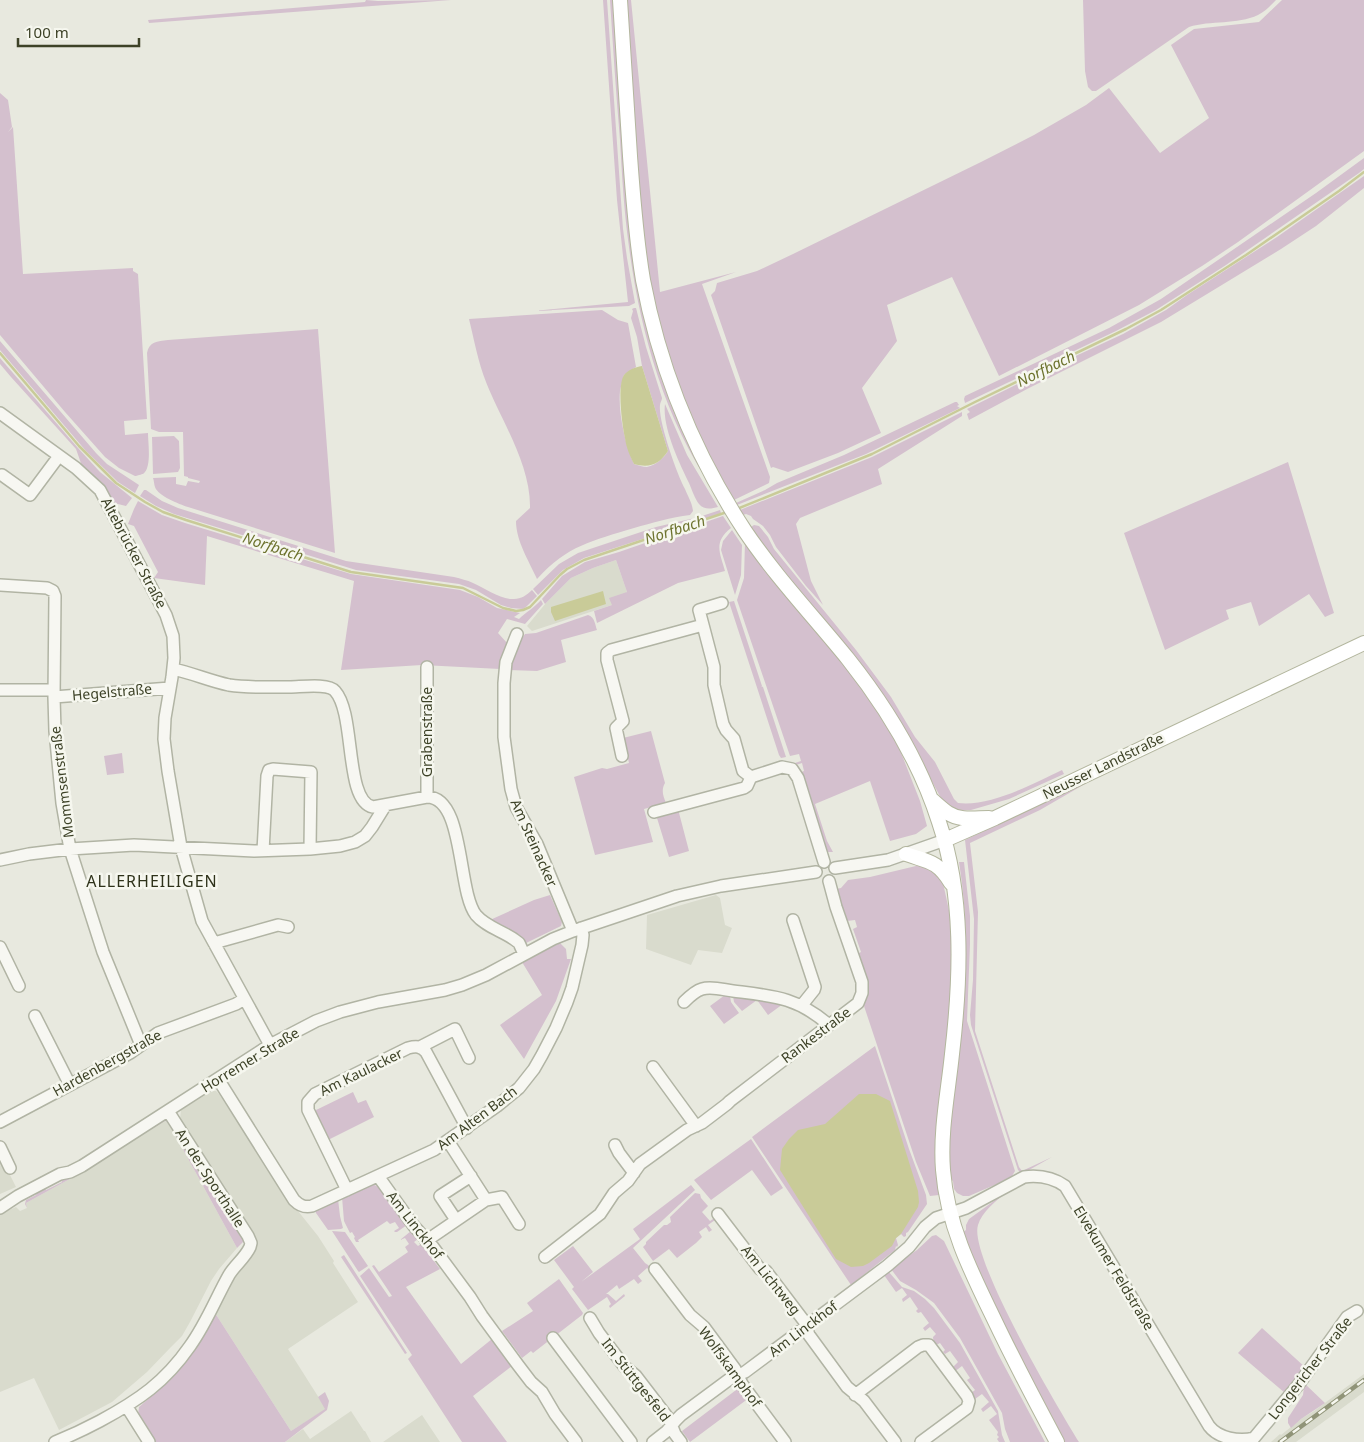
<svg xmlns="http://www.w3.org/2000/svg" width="1364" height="1442" font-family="'Noto Sans',sans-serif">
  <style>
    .built { fill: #d9dbcd }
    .green { fill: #d4c0ce }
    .water { fill: #c9cb98 }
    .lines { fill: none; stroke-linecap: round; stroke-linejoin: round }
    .stream { stroke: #c9cb98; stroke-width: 2.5 }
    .minor-casing { stroke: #b1b4a4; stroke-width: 14 }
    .major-casing { stroke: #b3b69e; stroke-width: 16 }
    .minor { stroke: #f7f7f2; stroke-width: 11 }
    .major { stroke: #fff; stroke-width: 14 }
    .rail-casing { stroke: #909478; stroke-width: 4.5 }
    .rail { stroke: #f6f7ef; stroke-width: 2.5; stroke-dasharray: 8; stroke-linecap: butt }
    .labels { text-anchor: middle; stroke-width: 5; stroke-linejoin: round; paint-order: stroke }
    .street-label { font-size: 14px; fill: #3d4227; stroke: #f6f7ef }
    .water-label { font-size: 15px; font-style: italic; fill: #6d732e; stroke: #f6f7ef }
    .quarter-label { font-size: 16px; letter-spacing: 1px; fill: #2e321a; stroke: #f6f7ef }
  </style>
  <rect width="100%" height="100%" fill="#e8e9df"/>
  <path class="built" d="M 616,560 L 627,592 L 612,605 L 532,631 L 527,626 L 546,603 L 571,578 L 593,568 Z
    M 716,895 L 720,898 L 725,925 L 732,928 L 722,953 L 698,950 L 691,965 L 646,949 L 647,915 Z
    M 212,1091 L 216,1091 L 219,1094 L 290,1201 L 318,1236 L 334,1261 L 333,1263 L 358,1302 L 288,1349 L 326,1409 L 291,1431 L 215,1313 L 235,1275 L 255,1250 L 256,1245 L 180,1119 L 181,1110 Z
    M 165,1121 L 168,1122 L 237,1248 L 219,1269 L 211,1281 L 190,1322 L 182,1336 L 171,1347 L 147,1372 L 112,1402 L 59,1430 L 34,1378 L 0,1392 L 0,1214 L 16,1207 L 20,1211 L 27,1208 L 26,1203 L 77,1175 Z
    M 0,1155 L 16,1187 L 0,1194 Z
    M 1364,1374 L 1364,1392 L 1296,1442 L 1271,1442 L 1280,1434 L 1281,1435 L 1301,1419 L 1314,1411 Z
    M 351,1411 L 364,1431 L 365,1431 L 371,1442 L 285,1442 L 303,1429 L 310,1439 Z
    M 422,1415 L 440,1442 L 383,1442 Z"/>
  <path class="green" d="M 366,0 L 378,1 L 451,0 L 149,23 L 148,20 L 365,2 Z
    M 603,0 L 607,0 L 623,229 L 627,258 L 635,303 L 629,306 L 533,311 L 628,302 L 617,200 Z
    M 610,0 L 614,0 L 636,273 L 713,489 C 664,418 640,331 629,247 C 624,211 622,176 620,140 C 616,94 613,47 610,0 Z
    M 625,0 L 631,0 L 660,292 L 736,272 L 702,284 L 770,477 L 769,483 L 734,500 L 723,484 L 702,443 L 669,361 L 655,309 L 643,238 Z
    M 1083,0 L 1276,0 C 1271,5 1265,12 1258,15 C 1237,25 1211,20 1189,27 L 1096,91 L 1092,91 L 1088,87 L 1085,71 Z
    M 1282,0 L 1364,0 L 1364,151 L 1238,242 L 1202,266 L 1139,305 L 999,376 L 952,277 L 887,305 L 897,341 L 862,388 L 881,433 L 838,453 L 788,472 L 773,467 L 771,468 L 711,295 L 715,291 L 717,283 L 757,271 L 793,254 L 981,162 L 1034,135 L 1086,105 L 1109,88 L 1160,153 L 1209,118 L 1171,45 L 1194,29 L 1259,22 Z
    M 0,93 L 8,100 L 12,127 L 8,132 L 13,127 L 23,274 L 133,268 L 133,271 L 138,274 L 147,419 L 124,421 L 125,435 L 148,433 C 148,443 152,468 143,474 C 142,474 137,476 135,476 L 119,468 L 105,457 L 65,412 L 0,335 Z
    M 1364,158 L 1364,169 L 1359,173 L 1226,265 L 1156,310 L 1116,331 L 965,403 L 964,399 L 965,396 L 1109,328 L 1161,299 L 1316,193 Z
    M 1364,176 L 1364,188 L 1316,226 L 1281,249 L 1161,322 L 1027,389 L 969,420 L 967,414 L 970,412 L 967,409 L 1052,367 L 1123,334 L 1166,310 L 1187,295 L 1277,237 Z
    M 634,308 L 636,308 L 646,347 L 662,398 C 662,400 660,403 660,405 C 658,421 677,474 685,489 C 688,497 692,502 693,511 L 690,515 C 671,517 652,523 634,528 C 592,541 568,545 537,579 C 529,561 516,541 516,521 L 530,508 C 531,465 501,420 486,382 C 478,362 474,339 469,319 L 602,310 L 618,320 L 628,323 L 636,367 L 624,375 C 623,380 621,386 620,391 C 618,412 625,444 634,464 C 638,465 643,467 647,467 C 656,465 664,458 668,451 L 642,366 L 637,337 L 631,318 L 633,311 L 632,309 Z
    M 318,329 L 335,553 L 188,507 C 179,504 158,496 155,487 C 154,485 154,480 153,478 L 176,477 L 176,484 L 186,486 L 188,481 L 199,483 L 200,481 L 188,478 L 188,477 L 184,476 L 183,432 L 159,432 L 151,429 L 147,353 C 149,342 157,341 168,340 Z
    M 0,341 L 96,453 L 107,464 L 139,485 L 135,493 L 118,482 L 86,451 L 0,350 Z
    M 0,358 L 78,448 L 100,472 L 132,498 L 126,506 L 114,503 L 83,469 L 76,449 L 11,377 L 0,364 Z
    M 955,402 L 957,402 L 959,405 L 957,406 L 960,408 L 866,454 L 737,505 L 736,503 L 765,490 L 777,483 L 844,455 Z
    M 665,404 L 687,455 L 718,507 C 711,509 704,510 699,504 C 695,499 692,490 689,483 C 679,462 662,427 665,404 Z
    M 962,412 L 962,416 L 878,469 L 882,484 L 800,518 L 796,524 L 811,581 L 823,605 L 806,586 L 776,547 L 770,535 L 763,526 L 753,519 L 751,516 L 746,514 L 743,515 L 740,510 L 872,457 Z
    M 174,436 L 179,441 L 180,468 L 178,472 L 153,474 L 152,437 Z
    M 1288,462 L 1334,613 L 1325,617 L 1309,594 L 1259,626 L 1251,602 L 1226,610 L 1229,619 L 1165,650 L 1124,533 Z
    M 144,490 L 146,490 L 162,501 L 178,508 L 346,561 L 454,577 C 461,579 467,580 473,583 C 485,588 501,600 514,599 C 521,599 527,595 532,590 L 537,596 L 526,607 L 523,609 L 511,608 L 501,605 L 476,590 L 459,584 L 356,570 L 174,514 L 156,506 L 140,496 Z
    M 138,501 L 162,515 L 185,523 L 351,574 L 460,590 L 478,597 L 497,608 L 520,613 L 514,617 L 519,619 C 526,612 534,608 541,600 L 543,604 L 525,624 L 507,619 L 498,633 L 508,644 L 500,669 L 422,665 L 341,670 L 354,581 L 207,536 L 205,585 L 154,578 L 158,572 L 134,526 L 128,524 L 134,509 Z
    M 720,510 L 721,513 L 707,518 L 584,558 L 563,570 L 538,595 L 533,589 L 559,564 L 578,553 L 656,527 L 699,517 Z
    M 723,516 L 731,528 C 713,542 720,553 725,571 L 678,583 L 597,623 L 594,611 L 612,605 L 609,598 L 627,592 L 616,560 L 593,568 L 571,578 L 545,604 L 542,599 L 562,576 L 585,562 L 619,552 Z
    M 754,525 L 759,526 L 768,537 L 774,549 L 856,650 L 891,697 L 915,737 L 935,762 L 954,799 L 958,803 C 990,807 1033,784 1062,770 L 1064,774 L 1009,799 L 971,810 L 961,810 L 957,813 L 942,800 L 923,765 L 752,532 L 754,530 L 751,527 Z
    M 732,530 L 742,545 L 741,575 L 735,595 L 721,550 L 723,541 Z
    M 745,542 L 866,691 L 893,735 L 900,750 L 920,801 L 927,826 L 916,834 L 890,841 L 870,781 L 815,804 L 827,841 L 833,852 L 825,852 C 827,842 804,786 799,773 L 804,771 L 802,763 L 796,765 L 795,763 L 801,761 L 799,754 L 790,756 L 737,600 L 744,578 Z
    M 734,601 L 762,686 L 761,686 L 763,687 L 786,757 L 781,758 L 779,755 L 729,602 Z
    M 588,615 C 595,617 595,625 597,630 L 561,640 L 566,662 L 537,671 L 509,670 L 515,649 L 525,634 L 536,633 Z
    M 1364,647 L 1364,651 L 1090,781 L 1040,810 L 970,843 L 978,912 L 975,1031 L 1019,1167 L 1022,1171 L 1052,1157 L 1022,1174 L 1018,1170 L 971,1025 L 970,1015 L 973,980 L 974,919 L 965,840 L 1037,806 L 1089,777 Z
    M 651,731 L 665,783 C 661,790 663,796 666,803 L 644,809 L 653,842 L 595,855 L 574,777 L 602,768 L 607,769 L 629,763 L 623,738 Z
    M 122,753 L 124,773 L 107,775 L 104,756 Z
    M 678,809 L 689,851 L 669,857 L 657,818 L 662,816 L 661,813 Z
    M 959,862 L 964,862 L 970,916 L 970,944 L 967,1021 L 1015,1171 L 1012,1176 L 999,1183 L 969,1196 L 963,1196 L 957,1193 L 954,1189 L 953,1181 L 951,1180 C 944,1122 958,1064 963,1006 C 967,958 967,910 959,862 Z
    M 916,866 L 933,867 L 943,883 L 950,915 L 951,927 L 953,985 L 936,1143 L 936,1161 L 939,1195 L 930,1196 L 916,1162 L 863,1003 L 857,954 L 861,952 L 853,929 L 857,927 L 855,920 L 847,921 L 844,910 L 842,911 L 836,889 L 841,888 L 848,880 L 870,877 Z
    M 550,895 L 562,922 L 561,926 L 524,944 C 516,932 503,927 490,920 L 534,900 Z
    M 560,943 L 566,949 L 567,959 L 571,959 L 556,1001 L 524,1059 L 500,1025 L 542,995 L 522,962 Z
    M 725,995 L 730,996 L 731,1002 L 739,1013 L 724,1024 L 710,1006 Z
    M 733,996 L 780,1003 L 783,1004 L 768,1015 L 757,1000 L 742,1011 L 734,1002 Z
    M 875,1046 L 909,1149 L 926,1195 L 927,1204 L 908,1232 L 906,1233 L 906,1236 L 904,1237 L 901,1234 L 896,1238 L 898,1245 L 897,1247 L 896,1246 L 895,1250 L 851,1285 L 752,1137 Z
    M 353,1092 L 358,1103 L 366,1100 L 374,1117 L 328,1140 L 314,1111 Z
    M 164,1119 L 168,1120 L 243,1239 L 243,1242 L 237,1248 L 168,1122 L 165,1121 L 77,1175 L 26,1203 L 27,1208 L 25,1204 L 26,1200 L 36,1195 L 38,1189 L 43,1185 L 46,1190 L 62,1182 L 60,1177 Z
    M 751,1139 L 783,1188 L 771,1196 L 752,1170 L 711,1200 L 694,1180 Z
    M 373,1184 L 378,1187 L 407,1225 L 397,1232 L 395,1232 L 394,1231 L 399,1228 L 395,1222 L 390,1224 L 387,1221 L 358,1240 L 359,1242 L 356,1242 L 354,1238 L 355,1237 L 352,1232 L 350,1233 L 344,1221 L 342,1197 Z
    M 691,1185 L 695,1190 L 633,1248 L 645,1263 L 648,1265 L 654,1272 L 652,1273 L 647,1268 L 638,1276 L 642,1281 L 638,1284 L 634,1279 L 619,1289 L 617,1285 L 606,1294 L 608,1294 L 616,1301 L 624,1294 L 625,1296 L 610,1308 L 609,1306 L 611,1304 L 607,1297 L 588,1310 L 572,1289 L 574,1287 L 554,1260 L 573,1246 L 593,1272 L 581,1282 L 640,1239 L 633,1229 Z
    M 695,1193 L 700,1194 L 701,1198 L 708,1206 L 702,1212 L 710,1221 L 716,1217 L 720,1225 L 715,1220 L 708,1225 L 712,1230 L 709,1232 L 706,1227 L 699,1232 L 702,1237 L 696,1243 L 677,1258 L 669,1249 L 653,1261 L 643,1247 L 646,1244 L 646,1242 L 664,1225 L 667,1225 L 671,1222 L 670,1217 Z
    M 1005,1193 C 995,1202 982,1212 978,1225 C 968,1256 1059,1410 1079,1442 L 1063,1442 L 1029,1380 L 968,1249 L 963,1232 L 966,1230 L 966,1225 L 969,1219 Z
    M 338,1199 L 340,1216 L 343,1228 L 341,1229 L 328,1230 L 316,1213 L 315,1210 Z
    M 332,1231 L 345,1232 L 368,1266 L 359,1272 L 358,1271 Z
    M 411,1231 L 418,1239 L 414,1242 L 418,1246 L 421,1244 L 440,1269 L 406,1287 L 461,1364 L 492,1339 L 512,1366 L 473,1396 L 507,1442 L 462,1442 L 408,1359 L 412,1355 L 360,1276 L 369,1268 L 389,1297 L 392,1296 L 372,1266 L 374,1265 L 379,1272 L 408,1252 L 405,1247 L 409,1244 L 405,1238 L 400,1240 Z
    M 936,1235 L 944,1241 L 998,1354 L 1045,1442 L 1010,1442 L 1005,1429 L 1002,1413 L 960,1338 L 934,1303 L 916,1290 L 900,1281 L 891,1269 L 917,1250 L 932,1236 Z
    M 344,1255 L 407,1353 L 405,1354 L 341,1257 Z
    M 888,1271 L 902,1287 L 914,1291 L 925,1299 L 934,1308 L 960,1343 L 998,1411 L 1002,1435 L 1005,1442 L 999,1442 L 997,1439 L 999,1437 L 997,1435 L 998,1432 L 989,1420 L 997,1414 L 991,1406 L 983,1412 L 981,1409 L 989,1402 L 982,1394 L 975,1399 L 971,1393 L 975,1390 L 967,1380 L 970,1378 L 962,1366 L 954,1372 L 951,1369 L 958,1362 L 950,1351 L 945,1354 L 943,1352 L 945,1350 L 940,1343 L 934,1346 L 933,1337 L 936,1334 L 930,1327 L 925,1331 L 923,1328 L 929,1323 L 921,1312 L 918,1313 L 916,1311 L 918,1309 L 910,1297 L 903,1302 L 902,1299 L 907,1295 L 902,1288 L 896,1292 L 884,1275 Z
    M 559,1279 L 583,1313 L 582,1315 L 533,1353 L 531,1351 L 522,1358 L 502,1331 L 533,1311 L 527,1303 Z
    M 215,1313 L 291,1431 L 325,1409 L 318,1397 L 325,1392 L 329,1401 L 327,1410 L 285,1442 L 156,1442 L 138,1415 L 139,1407 L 162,1387 L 180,1368 Z
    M 1262,1328 L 1306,1368 L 1285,1393 L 1238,1353 Z
    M 1304,1383 L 1325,1403 L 1301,1419 L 1291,1428 L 1288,1423 L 1288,1418 L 1303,1395 L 1304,1387 L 1302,1384 Z
    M 740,1387 L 749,1398 L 690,1442 L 682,1431 Z"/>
  <path class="water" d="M 642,366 L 668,451 C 659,465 649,468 634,464 C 630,456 626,447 625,438 C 622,425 617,386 624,375 C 628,370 635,367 642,366 Z
    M 603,591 L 606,604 L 555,621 L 551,612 L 551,607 Z
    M 859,1094 L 876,1094 L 890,1101 L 918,1191 L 919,1202 L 918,1207 L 901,1234 L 896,1238 L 892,1246 L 869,1263 L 863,1266 L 851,1267 L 836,1259 L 780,1170 L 782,1149 L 789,1139 L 798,1130 L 825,1124 Z"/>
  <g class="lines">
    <path class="stream" d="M 0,353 L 79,446 L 116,483 L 145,502 L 163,512 L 186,520 L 351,572 L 463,588 L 503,608 L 516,611 L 523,610 L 530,607 L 560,575 L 567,569 L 584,560 L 727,512
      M 737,509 L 872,454 L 975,402 L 1126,329 L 1161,310 L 1246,255 L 1339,191 L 1364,172"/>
    <g class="minor-casing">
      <path id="minor" d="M 0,413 L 76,468 L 100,490 L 166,615 L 173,636 L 174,658 L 172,677 L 165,718 L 164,739 L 168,771 L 181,847 L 202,921 L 270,1045
        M 2,475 L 30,495 L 59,456
        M 0,585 L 47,588 L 53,591 L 55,596 L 54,697 L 55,731 L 62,803 L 70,849 L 103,952 L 141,1045
        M 703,625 L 699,610 L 722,603
        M 517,634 L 506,662 L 504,683 L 504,737 L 511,789 L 516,807 L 537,844 L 573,931
        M 427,667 L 427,797
        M 173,669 C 192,673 210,681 229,685 C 249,688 270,687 290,687 C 301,687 328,683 335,691 C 356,714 344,801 373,807 L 427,797 C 465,797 457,891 476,915 C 486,927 503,931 515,940 L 519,943 L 524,954
        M 0,690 L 54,690
        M 54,697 L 170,688
        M 622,756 L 616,728 L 623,721 L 607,660 L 607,653 L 611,650 L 703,625 L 714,667 L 714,685 L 723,724 L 726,730 L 734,739 L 743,771 L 751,777
        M 654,812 L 744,788 L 747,786 L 751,777 L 782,767 L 792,769 L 798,778 L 824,862
        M 263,851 L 267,776 L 269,770 L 273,769 L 311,772 L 310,849
        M 0,860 L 29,854 L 70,849 L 134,845 L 254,851 L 310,849 L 340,846 L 355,842 L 365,836 L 372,827 L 385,806
        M 835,868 L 888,860 L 945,840
        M 793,920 L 815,987 L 814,990 L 802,1005
        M 214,943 L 278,925 L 288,927
        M 0,947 L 19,986
        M 684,1002 C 689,997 695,991 702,989 C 712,986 724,990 733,991 C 773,996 797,997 829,1025
        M 35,1016 L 70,1085
        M 420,1047 L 455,1029 L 469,1058
        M 653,1067 L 696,1126
        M 218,1079 L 294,1200 C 299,1205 304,1208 312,1206 L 434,1150 L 497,1106 L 519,1088 L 534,1069 L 542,1055 L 556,1028 L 567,1002 L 572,988 L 582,945 L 583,935 L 581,928
        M 0,1122 L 130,1053 L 158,1033 L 236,1004 L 244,999
        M 615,1145 L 619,1153 L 634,1173
        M 0,1147 L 10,1168
        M 378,1176 L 413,1225 L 433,1247 L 470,1297 L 482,1316 L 518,1365 L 531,1382 L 542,1392 L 555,1414 L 576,1442
        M 347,1190 L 308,1110 L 308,1102 L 315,1094 L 408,1048 C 416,1046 421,1046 426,1052 L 467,1128
        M 486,1200 L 502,1197 L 519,1224
        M 0,1208 L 18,1196 L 60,1174 L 70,1172 L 82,1166 L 270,1045 L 316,1021 L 340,1012 L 378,1002 L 445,990 L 462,985 L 486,975 L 553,939 L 573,931 L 677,896 L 721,886 L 816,872
        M 718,1214 L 760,1269 L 766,1271 L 804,1321 L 809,1335 L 847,1387 L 864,1401 L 895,1442
        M 456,1220 L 440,1196 L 471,1176
        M 426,1241 L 486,1200 L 448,1141
        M 545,1257 L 600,1214 L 614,1193 L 628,1181 L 640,1164 L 687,1130 L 702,1123 L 727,1104 L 730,1101 L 858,1003 L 862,993 L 862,982 L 836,907 L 829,881
        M 655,1269 L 690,1315 L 704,1327 L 735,1369 L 742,1384 L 785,1442
        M 590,1318 L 599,1333 L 624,1366 L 636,1376 L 669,1419 L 675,1434 L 681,1442
        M 553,1338 L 631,1442
        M 855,1395 L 918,1347 L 923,1345 L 929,1345 L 967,1396 L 969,1401 L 967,1408 L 921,1442
        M 127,1407 L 149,1442
        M 55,1442 C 70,1436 85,1429 100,1421 C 139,1400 165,1382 190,1346 C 206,1324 216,1298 229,1275 C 235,1265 245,1258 250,1247 L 251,1243 L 248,1236 L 168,1111
        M 653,1442 L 667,1431 L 676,1420 L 681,1415 L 731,1378 L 745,1372 L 887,1266 L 909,1247 L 925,1227 L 936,1218 L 966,1208 L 1024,1177 C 1039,1175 1052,1177 1065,1186 L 1209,1426 C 1218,1438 1239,1442 1254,1438 L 1299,1384 L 1347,1317 L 1357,1311"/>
    </g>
    <g class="major-casing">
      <path id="major" d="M 620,0 C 623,52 627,104 630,156 C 633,197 636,239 643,280 C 660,370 695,455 745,531 C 776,577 814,617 848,659 C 887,708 920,762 939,822 C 964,896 961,977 952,1054 C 948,1093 940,1131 943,1170 C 947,1223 970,1270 993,1317 C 1013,1359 1035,1401 1057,1442
        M 931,799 C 937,804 942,809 948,813 C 960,821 975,818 989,818
        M 945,840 L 995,818 L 1364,643
        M 906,854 C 928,862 937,860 951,883"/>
    </g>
    <use href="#minor" class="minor"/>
    <use href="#major" class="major"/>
    <g class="rail-casing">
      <path id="rail" d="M 1280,1442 L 1364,1380"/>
    </g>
    <use href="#rail" class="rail"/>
  </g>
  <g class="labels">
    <g class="street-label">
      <text transform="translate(134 553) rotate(62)" y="5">Altebrücker Straße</text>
      <text transform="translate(112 692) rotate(-5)" y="5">Hegelstraße</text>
      <text transform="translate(427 732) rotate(-90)" y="5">Grabenstraße</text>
      <text transform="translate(1103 766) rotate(-26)" y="5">Neusser Landstraße</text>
      <text transform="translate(62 782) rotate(-97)" y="5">Mommsenstraße</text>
      <text transform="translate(534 843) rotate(66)" y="5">Am Steinacker</text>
      <text transform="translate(816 1035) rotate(-37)" y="5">Rankestraße</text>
      <text transform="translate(250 1060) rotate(-31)" y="5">Horremer Straße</text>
      <text transform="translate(107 1063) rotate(-29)" y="5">Hardenbergstraße</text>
      <text transform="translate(361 1072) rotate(-26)" y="5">Am Kaulacker</text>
      <text transform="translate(477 1118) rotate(-37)" y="5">Am Alten Bach</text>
      <text transform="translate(210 1178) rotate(57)" y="5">An der Sporthalle</text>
      <text transform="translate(415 1225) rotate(52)" y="5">Am Linckhof</text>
      <text transform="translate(1114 1268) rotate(59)" y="5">Elvekumer Feldstraße</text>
      <text transform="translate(771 1280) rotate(51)" y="5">Am Lichtweg</text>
      <text transform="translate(803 1329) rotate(-37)" y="5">Am Linckhof</text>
      <text transform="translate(730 1367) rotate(54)" y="5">Wolfskamphof</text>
      <text transform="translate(1310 1368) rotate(-52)" y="5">Longericher Straße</text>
      <text transform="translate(636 1380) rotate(52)" y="5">Im Stüttgesfeld</text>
    </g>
    <g class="water-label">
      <text transform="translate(1046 369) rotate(-26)" y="5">Norfbach</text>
      <text transform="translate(675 530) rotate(-18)" y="5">Norfbach</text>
      <text transform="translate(273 547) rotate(18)" y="5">Norfbach</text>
    </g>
    <g class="quarter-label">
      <text x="152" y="887">ALLERHEILIGEN</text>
    </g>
  </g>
  <path d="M18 38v8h121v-8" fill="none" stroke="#3d4227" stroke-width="2.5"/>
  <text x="25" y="38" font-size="15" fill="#3d4227" stroke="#f6f7ef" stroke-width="4" paint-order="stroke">100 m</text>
</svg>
